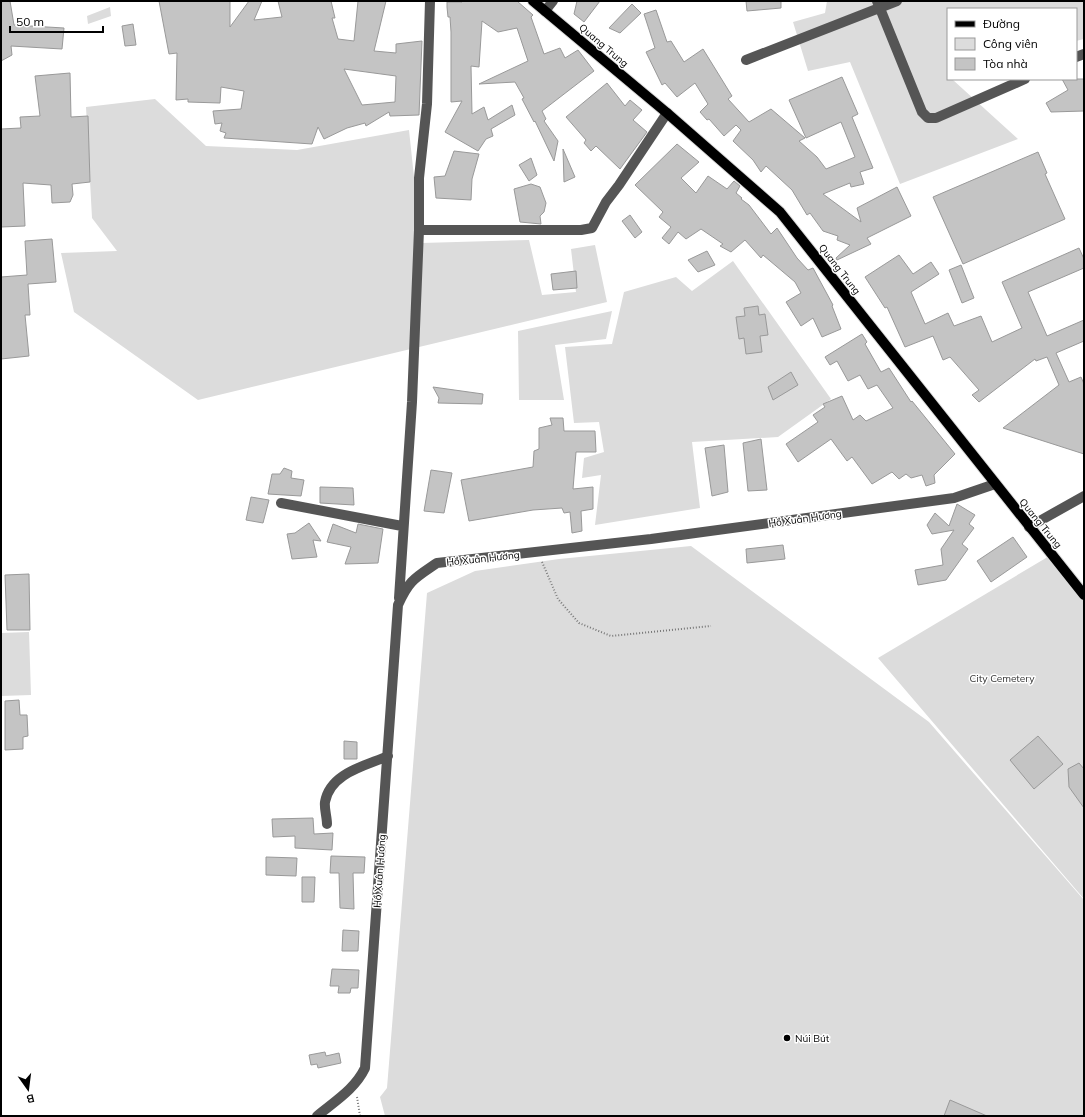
<svg xmlns="http://www.w3.org/2000/svg" width="1085" height="1117" font-family="Mulish,sans-serif">
  <style>
    .green { fill: #dcdcdc }
    .building { fill: #c4c4c4; stroke: #999; fill-rule: evenodd }
    .lines { fill: none; stroke-linecap: round; stroke-linejoin: round }
    .major-casing { stroke: #dbdbdb; stroke-width: 12 }
    .path { stroke: #777; stroke-width: 2; stroke-dasharray: 1 2; stroke-linecap: butt }
    .minor { stroke: #555; stroke-width: 10 }
    .major { stroke: #000; stroke-width: 10 }
    .poi-dot { fill: #000; stroke: #fff; stroke-width: 1.5 }
    .labels { text-anchor: middle; stroke-width: 3; stroke-linejoin: round; paint-order: stroke }
    .street-label { font-size: 10px; fill: #000; stroke: #fff }
    .park-label { font-size: 10px; fill: #333; stroke: #fff }
    .poi-label { font-size: 10px; fill: #000; stroke: #fff; text-anchor: start }
  </style>
  <rect width="100%" height="100%" fill="#fff"/>
  <path class="green" d="M 827,1 L 1084,1 L 1084,39 L 1076,41 L 1076,9 L 948,9 L 948,79 L 955,79 L 953,80 L 1018,139 L 900,184 L 850,62 L 808,71 L 793,22 L 825,13 Z
    M 110,7 L 111,16 L 88,24 L 87,16 Z
    M 155,99 L 206,146 L 297,150 L 409,130 L 421,243 L 529,240 L 542,295 L 576,292 L 571,249 L 595,245 L 607,302 L 198,400 L 74,312 L 61,253 L 117,251 L 92,218 L 86,107 Z
    M 733,261 L 831,399 L 778,437 L 692,442 L 700,508 L 595,525 L 601,475 L 582,478 L 584,458 L 604,452 L 599,422 L 574,423 L 565,347 L 612,344 L 624,292 L 676,277 L 692,291 Z
    M 612,311 L 606,339 L 555,345 L 564,400 L 519,400 L 518,331 Z
    M 691,546 L 929,722 L 1084,900 L 1084,1116 L 385,1116 L 380,1097 L 387,1088 L 427,593 L 475,571 L 559,559 Z
    M 1051,555 L 1084,597 L 1084,899 L 878,658 Z
    M 29,632 L 31,695 L 1,696 L 1,633 Z"/>
  <path class="building" d="M 1,1 L 10,1 L 14,25 L 64,28 L 62,49 L 11,46 L 12,55 L 1,61 Z
    M 159,1 L 230,1 L 230,27 L 249,1 L 262,1 L 254,20 L 282,17 L 278,1 L 331,1 L 335,18 L 332,18 L 338,39 L 354,41 L 358,1 L 386,1 L 374,51 L 396,53 L 396,44 L 422,41 L 419,115 L 390,116 L 389,112 L 366,126 L 365,123 L 347,128 L 324,139 L 318,127 L 312,144 L 224,138 L 226,133 L 220,131 L 222,123 L 215,124 L 213,111 L 241,109 L 244,91 L 221,87 L 220,103 L 188,102 L 188,99 L 176,100 L 177,53 L 169,54 ZM 344,69 L 396,76 L 395,102 L 362,105 Z
    M 460,1 L 517,1 L 533,15 L 531,17 L 544,54 L 560,48 L 565,58 L 578,50 L 594,71 L 542,111 L 546,119 L 544,121 L 558,141 L 554,161 L 535,121 L 534,122 L 522,99 L 524,98 L 515,82 L 479,84 L 528,61 L 517,28 L 498,32 L 482,21 L 479,67 L 471,66 L 472,114 L 484,107 L 488,120 L 512,105 L 515,115 L 491,129 L 493,136 L 486,139 L 478,151 L 445,132 L 462,101 L 451,102 L 451,32 L 450,17 L 448,17 L 447,7 L 447,2 L 462,2 Z
    M 577,1 L 600,1 L 584,22 L 574,14 Z
    M 746,1 L 781,1 L 781,8 L 747,11 Z
    M 632,4 L 641,13 L 620,33 L 609,28 Z
    M 656,10 L 667,42 L 671,41 L 684,62 L 703,49 L 732,96 L 728,99 L 749,122 L 771,109 L 805,138 L 799,141 L 817,157 L 826,169 L 855,157 L 841,122 L 806,138 L 789,100 L 842,77 L 858,114 L 852,117 L 873,168 L 860,172 L 864,184 L 851,187 L 850,183 L 823,194 L 861,222 L 857,208 L 897,187 L 911,216 L 867,238 L 871,244 L 837,260 L 836,258 L 850,245 L 837,240 L 838,236 L 823,231 L 810,213 L 807,215 L 792,190 L 766,166 L 761,172 L 753,160 L 733,141 L 741,130 L 736,125 L 724,136 L 709,119 L 707,120 L 700,112 L 708,104 L 695,83 L 677,97 L 665,83 L 662,85 L 646,52 L 655,48 L 644,14 Z
    M 133,24 L 136,45 L 125,46 L 122,26 Z
    M 70,73 L 71,117 L 88,116 L 90,182 L 72,184 L 73,195 L 70,202 L 52,203 L 51,185 L 23,183 L 25,226 L 1,227 L 1,129 L 21,128 L 20,117 L 40,116 L 35,76 Z
    M 1062,79 L 1084,79 L 1084,111 L 1051,112 L 1046,103 L 1068,90 Z
    M 607,83 L 625,106 L 630,100 L 642,110 L 633,120 L 647,132 L 620,169 L 596,146 L 591,151 L 584,143 L 586,140 L 566,117 Z
    M 677,144 L 699,162 L 681,178 L 696,193 L 708,176 L 727,189 L 734,181 L 740,186 L 736,193 L 742,198 L 741,199 L 749,205 L 771,234 L 777,228 L 797,258 L 808,270 L 813,268 L 833,305 L 832,306 L 841,329 L 822,337 L 813,318 L 801,326 L 786,302 L 801,293 L 795,282 L 763,255 L 761,258 L 745,240 L 731,252 L 720,246 L 723,244 L 701,229 L 686,239 L 678,232 L 669,244 L 662,238 L 671,227 L 659,217 L 663,212 L 635,185 Z
    M 563,149 L 575,177 L 564,182 Z
    M 454,151 L 479,154 L 472,179 L 471,200 L 436,198 L 434,177 L 445,176 Z
    M 1038,152 L 1047,173 L 1045,174 L 1065,219 L 963,264 L 933,197 Z
    M 531,158 L 537,175 L 529,181 L 519,165 Z
    M 531,184 L 540,187 L 546,203 L 544,212 L 540,216 L 541,224 L 520,222 L 514,189 Z
    M 630,215 L 642,232 L 635,238 L 622,221 Z
    M 52,239 L 56,282 L 28,284 L 30,315 L 25,315 L 29,356 L 1,359 L 1,277 L 27,275 L 25,241 Z
    M 1079,248 L 1084,259 L 1084,268 L 1028,292 L 1047,336 L 1084,320 L 1084,341 L 1056,353 L 1069,382 L 1081,377 L 1084,384 L 1084,454 L 1003,428 L 1059,385 L 1047,357 L 1036,361 L 1035,359 L 979,402 L 972,395 L 979,390 L 950,357 L 943,360 L 933,336 L 905,347 L 887,307 L 885,308 L 865,277 L 899,255 L 913,274 L 931,262 L 939,274 L 911,292 L 925,324 L 948,313 L 954,326 L 981,316 L 992,342 L 1022,328 L 1002,282 Z
    M 707,251 L 715,265 L 698,272 L 688,260 Z
    M 961,265 L 974,298 L 962,303 L 949,270 Z
    M 576,271 L 577,288 L 553,290 L 551,274 Z
    M 758,306 L 759,315 L 765,314 L 768,335 L 760,336 L 762,352 L 746,354 L 744,338 L 739,339 L 736,317 L 745,316 L 744,308 Z
    M 862,334 L 867,342 L 865,344 L 881,372 L 889,368 L 911,402 L 912,401 L 955,454 L 934,475 L 935,483 L 926,486 L 922,475 L 911,478 L 906,474 L 899,479 L 892,472 L 872,484 L 852,457 L 847,461 L 831,439 L 798,462 L 786,444 L 818,422 L 813,415 L 825,407 L 823,404 L 842,396 L 853,420 L 860,415 L 866,421 L 893,408 L 877,385 L 868,389 L 860,375 L 848,381 L 837,361 L 830,365 L 825,357 Z
    M 791,372 L 798,385 L 773,400 L 768,387 Z
    M 433,387 L 483,394 L 482,404 L 438,403 L 439,398 Z
    M 550,418 L 563,418 L 564,431 L 595,431 L 596,452 L 576,452 L 573,489 L 593,487 L 593,509 L 581,511 L 582,531 L 572,533 L 570,512 L 564,513 L 562,508 L 533,510 L 469,521 L 461,480 L 533,467 L 534,451 L 539,449 L 539,428 L 552,425 Z
    M 761,439 L 767,490 L 748,491 L 743,443 Z
    M 724,445 L 728,492 L 712,496 L 705,448 Z
    M 284,468 L 292,471 L 291,478 L 304,480 L 301,496 L 268,494 L 272,474 L 280,474 Z
    M 431,470 L 452,473 L 444,513 L 424,511 Z
    M 320,487 L 353,488 L 354,505 L 320,503 Z
    M 251,497 L 269,500 L 263,523 L 246,520 Z
    M 957,504 L 975,515 L 969,524 L 974,528 L 962,544 L 968,549 L 946,580 L 918,585 L 915,570 L 943,565 L 941,549 L 954,530 L 932,534 L 927,525 L 935,513 L 949,526 Z
    M 309,523 L 321,541 L 313,540 L 317,557 L 292,559 L 287,534 L 295,533 Z
    M 333,524 L 356,533 L 358,524 L 383,529 L 378,563 L 345,564 L 351,547 L 327,542 Z
    M 1013,537 L 1027,557 L 991,582 L 977,561 Z
    M 783,545 L 785,559 L 747,563 L 746,549 Z
    M 29,574 L 30,630 L 7,630 L 5,575 Z
    M 19,700 L 20,715 L 27,715 L 28,736 L 23,737 L 23,749 L 5,750 L 5,701 Z
    M 1038,736 L 1063,764 L 1034,789 L 1010,760 Z
    M 344,741 L 357,742 L 357,759 L 344,759 Z
    M 1079,763 L 1084,769 L 1084,808 L 1069,787 L 1068,769 Z
    M 313,818 L 314,834 L 333,833 L 332,850 L 295,848 L 295,836 L 273,837 L 272,819 Z
    M 331,856 L 365,857 L 364,873 L 353,873 L 354,909 L 340,908 L 339,873 L 330,873 Z
    M 266,857 L 297,858 L 296,876 L 266,875 Z
    M 302,877 L 315,877 L 314,902 L 302,902 Z
    M 343,930 L 359,931 L 358,951 L 342,951 Z
    M 332,969 L 359,970 L 358,988 L 351,988 L 350,993 L 338,993 L 339,986 L 330,986 Z
    M 325,1052 L 326,1056 L 339,1053 L 341,1063 L 318,1068 L 317,1064 L 311,1065 L 309,1055 Z
    M 950,1100 L 987,1116 L 944,1116 Z"/>
  <g class="lines">
    <g class="major-casing">
      <path id="major" d="M 533,1 L 667,113 L 780,212 L 1084,595"/>
    </g>
    <path class="path" d="M 542,562 L 558,599 L 579,623 L 611,636 L 711,626
      M 357,1097 L 360,1116"/>
    <path class="minor" d="M 877,1 L 922,112 L 928,118 L 936,118 L 1025,79
      M 545,11 L 553,1
      M 1076,57 L 1084,54
      M 746,60 L 897,1
      M 419,230 L 581,230 L 592,228 L 606,202 L 619,185 L 667,113
      M 281,503 L 402,526
      M 1029,527 L 1084,496
      M 399,598 L 412,402 L 419,230 L 419,178 L 427,104 L 430,1
      M 327,824 C 327,817 324,808 325,802 C 330,773 365,766 388,756
      M 317,1116 C 335,1101 355,1089 365,1068 L 398,605 C 409,580 415,578 437,563 L 651,539 L 954,498 L 995,484"/>
    <use href="#major" class="major"/>
  </g>
  <circle class="poi-dot" cx="787" cy="1038" r="4"/>
  <g class="labels">
    <g class="street-label">
      <text transform="translate(604 45) rotate(40)" y="4">Quang Trung</text>
      <text transform="translate(840 269) rotate(52)" y="4">Quang Trung</text>
      <text transform="translate(805 518) rotate(-8)" y="4">Hồ Xuân Hương</text>
      <text transform="translate(1041 523) rotate(51)" y="4">Quang Trung</text>
      <text transform="translate(483 558) rotate(-6)" y="4">Hồ Xuân Hương</text>
      <text transform="translate(379 871) rotate(-86)" y="4">Hồ Xuân Hương</text>
    </g>
    <g class="park-label">
      <text x="1002" y="682">City Cemetery</text>
    </g>
    <g class="poi-label">
      <text x="795" y="1042">Núi Bút</text>
    </g>
  </g>
  <rect width="1085" height="1117" fill="none" stroke="#000000" stroke-width="4"/>
  <rect x="947" y="8" width="130" height="72" fill="#ffffff" stroke="#999999"/>
  <rect x="955" y="21" width="20" height="6" fill="#000000" stroke="#999999"/>
  <text x="983" y="28" font-size="12" fill="#000000">Đường</text>
  <rect x="955" y="38" width="20" height="12" fill="#dcdcdc" stroke="#999999"/>
  <text x="983" y="48" font-size="12" fill="#000000">Công viên</text>
  <rect x="955" y="58" width="20" height="12" fill="#c4c4c4" stroke="#999999"/>
  <text x="983" y="68" font-size="12" fill="#000000">Tòa nhà</text>
  <g transform="translate(28 1089) rotate(166)" stroke="#ffffff" stroke-width="3" paint-order="stroke">
  <path d="M0-3L7 15L0 10L-7 15Z" fill="#000000"/>
  <text y="-6" font-size="11" font-weight="bold" text-anchor="middle" fill="#000000">B</text>
  </g>
  <path d="M10 26v6h93v-6" fill="none" stroke="#000000" stroke-width="2"/>
  <text x="16" y="26" font-size="12" fill="#000000" stroke="#ffffff" stroke-width="3" paint-order="stroke">50 m</text>
</svg>
